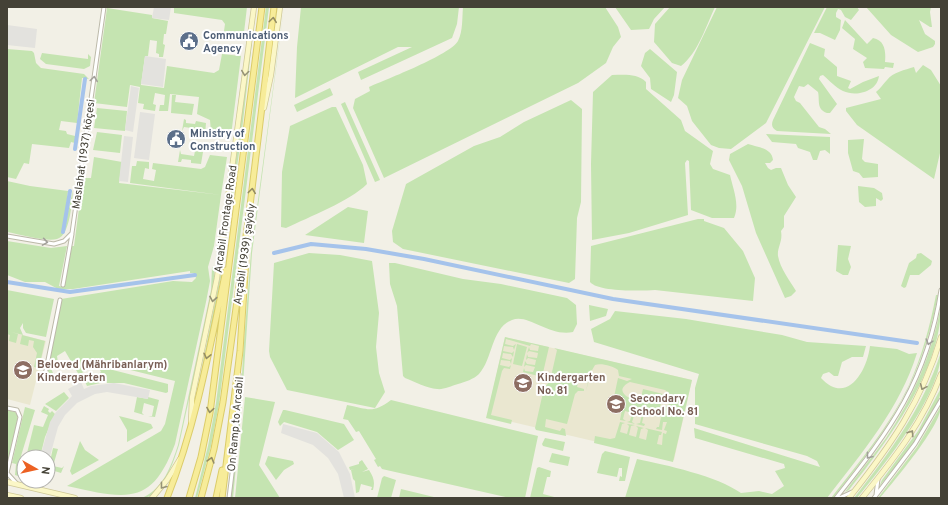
<svg xmlns="http://www.w3.org/2000/svg" width="948" height="505" font-family="Overpass,sans-serif">
  <style>
    .education { fill: #eae7d0 }
    .green { fill: #c5e4b1; fill-rule: evenodd }
    .parking { fill: #e3e2de }
    .lines { fill: none; stroke-linecap: round; stroke-linejoin: round }
    .canal { stroke: #a5c3eb; stroke-width: 4 }
    .street-casing { stroke: #bcb9a9; stroke-width: 5 }
    .secondary-casing { stroke: #cfc998; stroke-width: 6 }
    .primary-casing { stroke: #dbcc6a; stroke-width: 7 }
    .street { stroke: #fff; stroke-width: 3 }
    .secondary { stroke: #fbf7c7; stroke-width: 4.5 }
    .primary { stroke: #f7ec99; stroke-width: 5 }
    .oneway { stroke: #958e63 }
    .oneway2 { stroke: #969377 }
    .oneway3 { stroke: #a2a09a }
    .labels { text-anchor: middle; stroke-width: 4; stroke-linejoin: round; paint-order: stroke }
    .service-label { font-size: 11px; font-weight: bold; fill: #4e5e75; stroke: #fff; text-anchor: start }
    .street-label { font-size: 11px; fill: #444136; stroke: #fff }
    .education-label { font-size: 11px; font-weight: bold; fill: #785e54; stroke: #fff; text-anchor: start }
  </style>
  <rect width="100%" height="100%" fill="#f2f0e6"/>
  <path class="education" d="M 7,331 L 46,341 L 30,405 L 7,399 Z
    M 505,337 L 692,380 L 674,460 L 487,416 Z"/>
  <path class="green" d="M 174,7 L 247,7 L 243,41 L 223,38 L 225,24 L 222,20 L 174,13 Z
    M 256,7 L 241,139 L 222,272 L 214,315 L 196,396 L 221,272 Z
    M 266,7 L 269,7 L 219,404 L 211,446 L 197,498 L 195,498 L 208,446 L 216,403 Z
    M 284,7 L 252,253 L 241,414 L 233,498 L 231,498 L 240,414 L 243,355 L 251,252 Z
    M 301,7 L 459,7 L 457,24 L 452,38 L 361,80 L 358,72 L 412,47 L 398,47 L 295,98 L 297,47 Z
    M 463,7 L 605,7 L 618,27 L 621,37 L 613,47 L 606,63 L 578,83 L 384,178 L 353,108 L 355,99 L 370,91 L 369,87 C 387,79 450,55 458,41 C 463,31 462,18 463,7 Z
    M 615,7 L 665,7 L 654,19 L 649,29 L 631,30 Z
    M 670,7 L 715,7 C 706,26 698,53 681,66 L 672,63 L 654,42 L 655,24 Z
    M 717,7 L 825,7 L 766,123 L 731,149 L 719,148 L 711,145 L 692,121 L 687,106 L 678,98 L 682,80 Z
    M 827,7 L 857,7 L 859,10 L 851,20 L 845,17 L 841,10 L 838,9 L 836,13 L 836,17 L 841,20 L 840,30 L 835,40 L 820,33 L 814,33 Z
    M 866,7 L 931,7 L 930,12 L 932,27 L 930,27 L 919,20 L 925,34 L 935,41 L 935,44 L 933,47 L 918,52 L 891,35 Z
    M 107,8 L 152,15 L 152,18 L 168,21 L 166,34 L 164,34 L 163,44 L 165,45 L 163,57 L 159,57 L 159,54 L 156,53 L 157,41 L 150,40 L 148,56 L 145,56 L 141,85 L 164,88 L 167,66 L 214,73 L 219,70 L 222,54 L 241,56 L 231,136 L 211,132 L 210,120 L 197,114 L 199,97 L 170,94 L 168,111 L 159,111 L 160,105 L 164,105 L 165,95 L 155,93 L 153,104 L 156,105 L 155,111 L 143,109 L 144,104 L 138,103 L 140,87 L 130,85 L 127,107 L 94,103 Z
    M 845,20 L 867,44 L 873,38 C 885,40 886,52 885,62 L 894,63 L 893,68 L 885,67 L 884,69 L 865,68 L 863,62 L 867,58 L 853,49 L 855,39 L 842,28 Z
    M 810,43 L 825,49 L 824,56 L 837,67 L 837,76 L 851,81 L 848,88 L 850,89 L 863,82 L 879,76 C 877,92 856,97 843,91 C 835,87 830,81 823,75 L 820,76 L 819,79 L 837,104 L 830,113 L 827,113 C 816,109 820,100 818,92 L 808,84 L 804,87 L 799,86 L 794,97 L 796,101 L 800,103 L 819,127 L 825,129 L 831,134 L 777,131 C 772,128 771,125 773,120 Z
    M 7,49 L 32,51 L 34,53 L 36,63 L 41,68 L 84,74 L 89,79 L 82,78 L 77,123 L 61,121 L 59,130 L 66,131 L 67,134 L 75,136 L 75,143 L 71,142 L 69,148 L 32,144 L 29,164 L 24,163 L 16,179 L 7,177 Z
    M 650,49 L 677,72 L 674,95 L 671,102 L 651,89 L 650,78 L 641,66 L 645,53 Z
    M 42,53 L 88,59 L 88,54 L 91,57 L 90,66 L 84,69 L 46,64 L 40,59 Z
    M 923,65 L 931,70 L 941,86 L 940,153 L 934,179 L 857,125 L 846,111 L 846,108 L 881,99 L 876,92 C 881,88 883,84 887,80 C 893,72 905,70 914,67 L 916,73 Z
    M 612,75 C 624,75 637,73 646,82 L 646,89 L 681,120 L 685,131 L 713,151 L 710,164 L 713,169 L 730,175 C 733,189 740,204 734,218 L 712,218 L 691,210 L 689,161 L 687,160 L 685,163 L 688,215 L 629,233 L 592,240 L 591,164 L 593,92 Z
    M 330,88 L 333,95 L 297,112 L 294,105 Z
    M 172,95 L 176,95 L 175,102 L 194,104 L 192,115 L 171,113 Z
    M 571,100 L 582,109 L 581,202 L 577,218 L 575,279 L 569,283 L 403,249 L 393,242 L 392,231 L 406,184 L 474,146 L 500,137 L 524,122 Z
    M 345,102 L 380,180 L 375,182 L 341,104 Z
    M 332,107 L 336,107 L 363,165 L 367,184 C 350,201 309,217 286,228 L 281,227 L 282,172 L 290,126 Z
    M 97,108 L 127,111 L 125,131 L 94,128 Z
    M 184,119 L 186,120 L 186,123 L 195,124 L 196,121 L 206,123 L 205,135 L 197,134 L 198,129 L 184,127 L 182,131 Z
    M 97,132 L 122,135 L 120,153 L 93,150 Z
    M 766,134 L 830,137 L 830,154 L 825,150 L 820,151 L 817,160 L 813,160 L 810,152 L 798,148 L 796,144 L 772,142 Z
    M 864,139 L 862,159 L 865,162 L 878,164 L 878,177 L 863,178 L 859,173 L 853,171 L 848,153 L 848,140 Z
    M 748,144 C 757,147 772,148 773,160 L 770,163 L 765,163 L 768,168 L 771,170 L 776,168 L 781,168 L 788,185 L 796,197 L 784,216 L 784,227 L 781,231 C 783,242 777,247 778,256 C 780,268 790,281 796,291 L 791,296 L 785,298 L 756,233 L 742,186 L 729,160 L 730,154 Z
    M 180,150 L 181,154 L 194,156 L 195,151 L 203,152 L 201,164 L 191,163 L 191,160 L 182,159 L 181,162 L 178,162 Z
    M 210,155 L 227,157 L 221,195 L 130,183 L 132,166 L 136,166 L 137,161 L 149,162 L 149,169 L 145,168 L 143,179 L 154,181 L 156,170 L 152,169 L 153,163 L 201,169 L 205,167 Z
    M 94,157 L 122,162 L 119,183 L 221,195 L 214,246 L 208,267 L 210,281 L 206,302 L 175,444 C 152,505 129,500 67,486 L 161,431 L 165,424 L 175,381 L 102,363 L 95,364 L 79,375 L 65,351 L 57,356 L 58,363 L 56,360 L 49,364 L 53,373 L 47,378 L 46,376 L 61,299 L 173,281 L 192,282 L 196,278 L 194,273 L 190,273 L 190,271 L 73,289 L 58,289 L 45,282 L 25,282 L 7,275 L 7,241 L 51,248 L 67,246 L 59,286 L 64,287 L 72,246 L 74,246 L 83,178 L 91,178 Z
    M 7,181 L 30,186 L 68,191 L 63,233 L 73,190 C 72,202 70,236 57,239 C 46,242 19,234 7,232 Z
    M 858,186 L 874,188 L 882,193 L 883,199 L 881,201 L 876,198 L 876,206 L 865,207 L 859,202 Z
    M 348,207 L 368,211 L 364,243 L 305,235 Z
    M 698,219 L 704,219 L 704,221 L 724,228 L 743,251 L 755,278 L 753,301 L 655,290 C 641,291 598,292 590,282 L 591,246 Z
    M 838,245 L 851,246 L 848,259 L 851,267 L 848,275 L 843,275 L 836,271 Z
    M 309,253 L 340,255 L 372,261 L 379,313 L 376,347 L 379,373 L 385,392 L 375,408 L 287,390 L 270,357 L 269,351 L 274,263 Z
    M 921,253 L 932,261 L 931,265 L 919,275 L 910,275 L 906,287 L 904,288 L 901,286 L 909,263 L 916,258 L 917,254 Z
    M 389,263 L 395,263 L 463,279 L 501,284 L 567,298 L 576,305 L 577,324 L 573,332 C 549,337 528,313 512,320 C 491,328 493,359 479,374 C 474,379 465,382 458,384 C 451,386 443,390 437,389 C 427,388 415,382 405,378 L 403,376 L 397,306 L 390,284 Z
    M 212,267 L 214,267 L 215,279 L 210,303 L 179,445 C 174,461 162,498 142,498 C 164,488 171,466 178,445 L 211,290 Z
    M 7,290 L 54,299 L 46,337 L 26,333 L 23,328 L 23,323 L 20,328 L 23,335 L 11,332 L 18,334 L 16,343 L 9,341 L 10,335 L 7,334 Z
    M 936,295 L 938,295 C 921,384 888,429 833,498 L 831,498 C 859,462 889,427 909,385 C 922,356 930,326 936,295 Z
    M 589,305 L 608,309 L 606,316 L 590,321 Z
    M 941,306 C 941,370 888,441 849,490 L 845,492 C 858,474 873,456 886,438 C 913,398 932,354 941,306 Z
    M 615,311 L 686,319 L 782,335 L 807,342 L 866,346 L 863,357 L 852,357 L 842,362 L 838,376 L 834,376 L 829,372 L 823,374 L 821,378 C 847,406 867,371 870,346 L 897,349 L 909,354 L 917,353 C 900,408 862,453 827,498 L 625,498 L 637,459 C 666,465 717,476 741,493 L 759,491 L 772,494 L 784,486 L 775,471 L 785,468 L 784,464 L 695,438 L 694,428 L 820,467 L 817,461 L 807,456 L 695,424 L 695,388 L 699,374 L 594,342 L 591,329 L 610,319 Z
    M 22,335 L 45,341 L 39,368 L 34,367 L 37,353 L 33,347 L 34,341 L 29,340 L 28,346 L 20,344 Z
    M 505,337 L 549,347 L 542,377 L 523,372 L 524,368 L 525,371 L 533,372 L 535,367 L 526,365 L 524,367 L 525,361 L 527,364 L 535,365 L 536,360 L 528,358 L 526,360 L 527,354 L 528,357 L 537,358 L 538,353 L 529,351 L 527,353 L 529,347 L 530,350 L 538,351 L 539,346 L 531,344 L 530,346 L 506,339 L 505,344 L 513,346 L 516,344 L 514,350 L 513,347 L 504,346 L 503,351 L 512,353 L 514,351 L 513,357 L 511,354 L 503,353 L 502,358 L 510,360 L 512,358 L 511,364 L 510,361 L 501,360 L 500,365 L 509,367 L 511,365 L 510,369 L 504,368 L 502,371 L 491,415 L 512,420 L 511,424 L 486,418 Z
    M 517,344 L 527,347 L 522,366 L 513,364 Z
    M 554,348 L 692,380 L 673,462 L 594,443 L 595,436 L 610,439 L 615,438 L 620,422 L 625,423 L 622,424 L 620,432 L 627,434 L 629,426 L 627,424 L 635,425 L 631,426 L 629,435 L 636,437 L 638,428 L 636,426 L 644,428 L 641,429 L 639,438 L 646,440 L 648,430 L 645,428 L 662,432 L 661,435 L 659,435 L 657,444 L 662,445 L 663,433 L 666,434 L 667,431 L 664,430 L 667,422 L 663,422 L 662,430 L 656,429 L 657,427 L 659,427 L 661,417 L 644,414 L 642,423 L 645,424 L 644,426 L 636,424 L 640,423 L 642,414 L 635,413 L 632,422 L 635,424 L 627,422 L 630,421 L 632,413 L 625,411 L 623,419 L 626,421 L 620,420 L 623,404 L 614,397 L 618,378 L 627,381 L 632,379 L 619,376 L 618,370 C 613,366 601,363 595,365 L 591,372 L 586,391 L 589,377 L 580,375 L 577,387 L 584,389 L 584,391 L 578,391 L 575,394 L 567,424 L 546,419 L 545,427 L 560,431 L 562,428 L 565,429 L 566,436 L 536,430 L 535,428 L 544,388 L 550,381 L 557,350 ZM 630,382 L 665,390 L 671,395 L 671,402 L 667,406 L 660,407 L 663,394 L 643,389 L 640,402 C 630,400 612,391 630,382 Z
    M 941,352 C 941,395 884,465 857,498 L 854,498 C 890,452 923,408 941,352 Z
    M 101,367 L 168,384 L 168,392 L 166,393 L 124,383 L 107,383 L 106,378 L 105,382 L 87,386 L 83,377 L 86,376 L 89,380 L 101,372 L 99,368 Z
    M 941,388 C 941,413 896,466 879,487 L 882,480 L 918,431 Z
    M 64,392 L 69,398 L 56,411 L 45,404 Z
    M 137,397 L 148,399 L 148,397 L 159,400 L 155,417 L 148,416 L 152,416 L 154,406 L 144,403 L 142,413 L 144,415 L 134,412 Z
    M 245,397 L 275,402 L 259,465 L 280,498 L 235,498 Z
    M 391,400 L 538,436 L 525,498 L 510,498 L 382,469 L 380,466 L 378,467 L 374,460 L 376,459 L 359,431 L 356,432 L 348,420 L 343,419 L 347,405 C 369,409 372,414 391,400 Z
    M 44,406 L 49,409 L 48,411 L 50,413 L 52,411 L 55,414 L 45,437 L 40,457 L 26,457 L 34,425 L 43,427 L 48,415 L 41,412 Z
    M 941,406 C 941,426 894,481 880,498 L 878,498 L 917,447 Z
    M 25,407 L 35,410 L 21,456 L 24,478 L 15,475 L 16,464 L 12,463 Z
    M 7,410 L 15,412 L 18,416 L 8,463 Z
    M 285,410 L 344,424 L 354,440 L 338,450 L 317,432 L 284,422 L 280,426 L 278,422 L 283,410 Z
    M 119,416 L 151,424 L 153,428 L 127,442 L 127,430 Z
    M 545,438 L 565,442 L 563,451 L 543,446 L 542,444 Z
    M 80,441 L 85,450 L 99,460 L 72,475 L 70,471 Z
    M 53,448 L 58,449 L 53,466 L 62,468 L 64,466 L 61,473 L 48,469 L 47,457 L 51,457 Z
    M 605,451 L 630,457 L 625,481 L 619,481 L 620,476 L 622,477 L 622,468 L 619,468 L 617,477 L 597,473 L 602,454 Z
    M 552,453 L 570,457 L 568,466 L 549,462 Z
    M 268,456 L 293,461 L 294,464 L 284,470 L 276,480 L 265,464 Z
    M 362,460 L 368,469 L 362,472 L 369,470 C 374,478 375,482 373,490 L 371,490 L 372,487 L 361,484 L 359,492 L 356,493 L 355,481 L 353,479 L 357,478 L 353,479 L 351,470 L 354,469 L 350,470 L 349,467 L 359,464 L 359,462 Z
    M 539,467 L 551,471 L 550,477 L 547,477 L 543,494 L 558,498 L 530,498 L 537,468 Z
    M 384,476 L 396,480 L 391,498 L 377,498 L 382,478 Z
    M 401,489 L 438,498 L 399,498 Z"/>
  <path class="parking" d="M 154,7 L 171,7 L 169,20 L 152,18 Z
    M 7,25 L 37,29 L 35,48 L 7,45 Z
    M 145,56 L 166,59 L 163,87 L 141,84 Z
    M 131,86 L 139,88 L 133,132 L 125,130 Z
    M 140,112 L 155,114 L 149,160 L 134,158 Z
    M 124,136 L 133,137 L 128,182 L 119,181 Z
    M 81,382 L 84,389 L 91,386 L 114,383 L 150,390 L 148,399 L 107,392 L 95,394 L 77,403 L 65,415 L 58,427 L 50,456 L 41,454 L 50,422 L 56,412 L 72,396 L 68,389 Z
    M 283,424 L 317,433 L 339,452 L 350,474 L 355,498 L 344,498 L 338,474 L 328,458 L 313,445 L 281,433 Z"/>
  <g class="lines">
    <path class="canal" d="M 75,149 L 85,79
      M 63,232 L 70,191
      M 274,253 L 311,244 L 366,249 L 424,259 L 613,299 L 917,343
      M 7,282 L 70,292 L 195,275"/>
    <g class="street-casing">
      <path id="street" d="M 7,236 L 54,244 L 64,241 L 72,233 L 104,7
        M 63,285 L 72,234
        M 45,375 L 60,300
        M 7,408 L 17,410 L 20,417 L 7,473
        M 7,473 L 17,484
        M 876,495 L 878,479
        M 229,498 L 236,441 L 239,374
        M 836,498 C 891,429 927,381 941,290
        M 839,498 L 852,492
        M 874,498 L 915,444 L 941,400"/>
    </g>
    <g class="secondary-casing">
      <path id="secondary" d="M 264,108 L 271,75 L 280,7
        M 191,422 L 192,398 L 217,278 L 254,7
        M 7,482 L 75,498
        M 7,495 L 21,498
        M 152,498 L 167,480 L 180,459
        M 849,498 C 890,446 922,402 941,337
        M 862,498 C 893,460 924,421 941,374"/>
    </g>
    <g class="primary-casing">
      <path id="primary" d="M 167,498 C 196,425 210,347 226,270
        M 189,498 L 201,457 L 210,413 L 262,7
        M 201,498 L 214,449 L 223,402 L 249,214 L 274,7
        M 216,498 L 222,470
        M 222,498 L 240,351 L 246,258"/>
    </g>
    <use href="#street" class="street"/>
    <use href="#secondary" class="secondary"/>
    <use href="#primary" class="primary"/>
  </g>
  <defs><path id="oneway-chevron" d="M-2-3.5L2.5 0L-2 3.5" fill="none" stroke-width="1.6" stroke-linecap="round" stroke-linejoin="round"/></defs>
  <g class="oneway">
    <use href="#oneway-chevron" transform="translate(273 20) rotate(-83)"/>
    <use href="#oneway-chevron" transform="translate(252 191) rotate(-83)"/>
    <use href="#oneway-chevron" transform="translate(207 356) rotate(103)"/>
    <use href="#oneway-chevron" transform="translate(210 410) rotate(99)"/>
    <use href="#oneway-chevron" transform="translate(211 460) rotate(-74)"/>
  </g>
  <g class="oneway2">
    <use href="#oneway-chevron" transform="translate(245 73) rotate(98)"/>
    <use href="#oneway-chevron" transform="translate(213 299) rotate(100)"/>
    <use href="#oneway-chevron" transform="translate(923 387) rotate(114)"/>
    <use href="#oneway-chevron" transform="translate(911 433) rotate(-57)"/>
    <use href="#oneway-chevron" transform="translate(163 486) rotate(128)"/>
  </g>
  <g class="oneway3">
    <use href="#oneway-chevron" transform="translate(94 79) rotate(-82)"/>
    <use href="#oneway-chevron" transform="translate(45 242) rotate(9)"/>
    <use href="#oneway-chevron" transform="translate(929 342) rotate(107)"/>
    <use href="#oneway-chevron" transform="translate(869 456) rotate(128)"/>
  </g>
  <defs>
    <g id="civic-disc" transform="scale(1)"><circle r="9.5" fill="#5c6f8a" stroke="#fff"/><path d="M-.6-6.5H3V-4.5H.6V-3L4-1V1h2V6H-6V1h2V-1L-.6-3ZM-1.2 2.5V6h2.4V2.5Z" fill="#fff"/></g>
    <g id="school-disc" transform="scale(1)"><circle r="9.5" fill="#8d6e63" stroke="#fff"/><path d="M0-5L7-2L0 1L-7-2ZM-4 1L0 2.5L4 1V4Q0 6-4 4Z" fill="#fff"/></g>
  </defs>
  <g fill-rule="evenodd">
    <use href="#civic-disc" x="189" y="41"/>
    <use href="#civic-disc" x="176" y="139"/>
    <use href="#school-disc" x="23" y="370"/>
    <use href="#school-disc" x="523" y="383"/>
    <use href="#school-disc" x="616" y="404"/>
  </g>
  <g class="labels">
    <g class="service-label">
      <text x="203" y="39">Communications<tspan x="203" dy="13">Agency</tspan></text>
      <text x="190" y="137">Ministry of<tspan x="190" dy="13">Construction</tspan></text>
    </g>
    <g class="street-label">
      <text transform="translate(83 154) rotate(-82)" y="4">Maslahat (1937) köçesi</text>
      <text transform="translate(225 219) rotate(-82)" y="4">Arcabil Frontage Road</text>
      <text transform="translate(244 254) rotate(-82)" y="4">Arçabil (1939) şaýoly</text>
      <text transform="translate(235 424) rotate(-85)" y="4">On Ramp to Arcabil</text>
    </g>
    <g class="education-label">
      <text x="37" y="368">Beloved (Mähribanlarym)<tspan x="37" dy="13">Kindergarten</tspan></text>
      <text x="537" y="381">Kindergarten<tspan x="537" dy="13">No. 81</tspan></text>
      <text x="630" y="402">Secondary<tspan x="630" dy="13">School No. 81</tspan></text>
    </g>
  </g>
  <rect width="948" height="505" fill="none" stroke="#444136" stroke-width="16"/>
  <g transform="translate(36 469) rotate(98)"><circle r="19" fill="#ffffff" stroke="#b4b3af"/>
  <path d="M0-3L7 15L0 10L-7 15Z" fill="#ec6123"/>
  <text y="-6" font-size="11" font-weight="bold" text-anchor="middle" fill="#444136">N</text>
  </g>
</svg>
